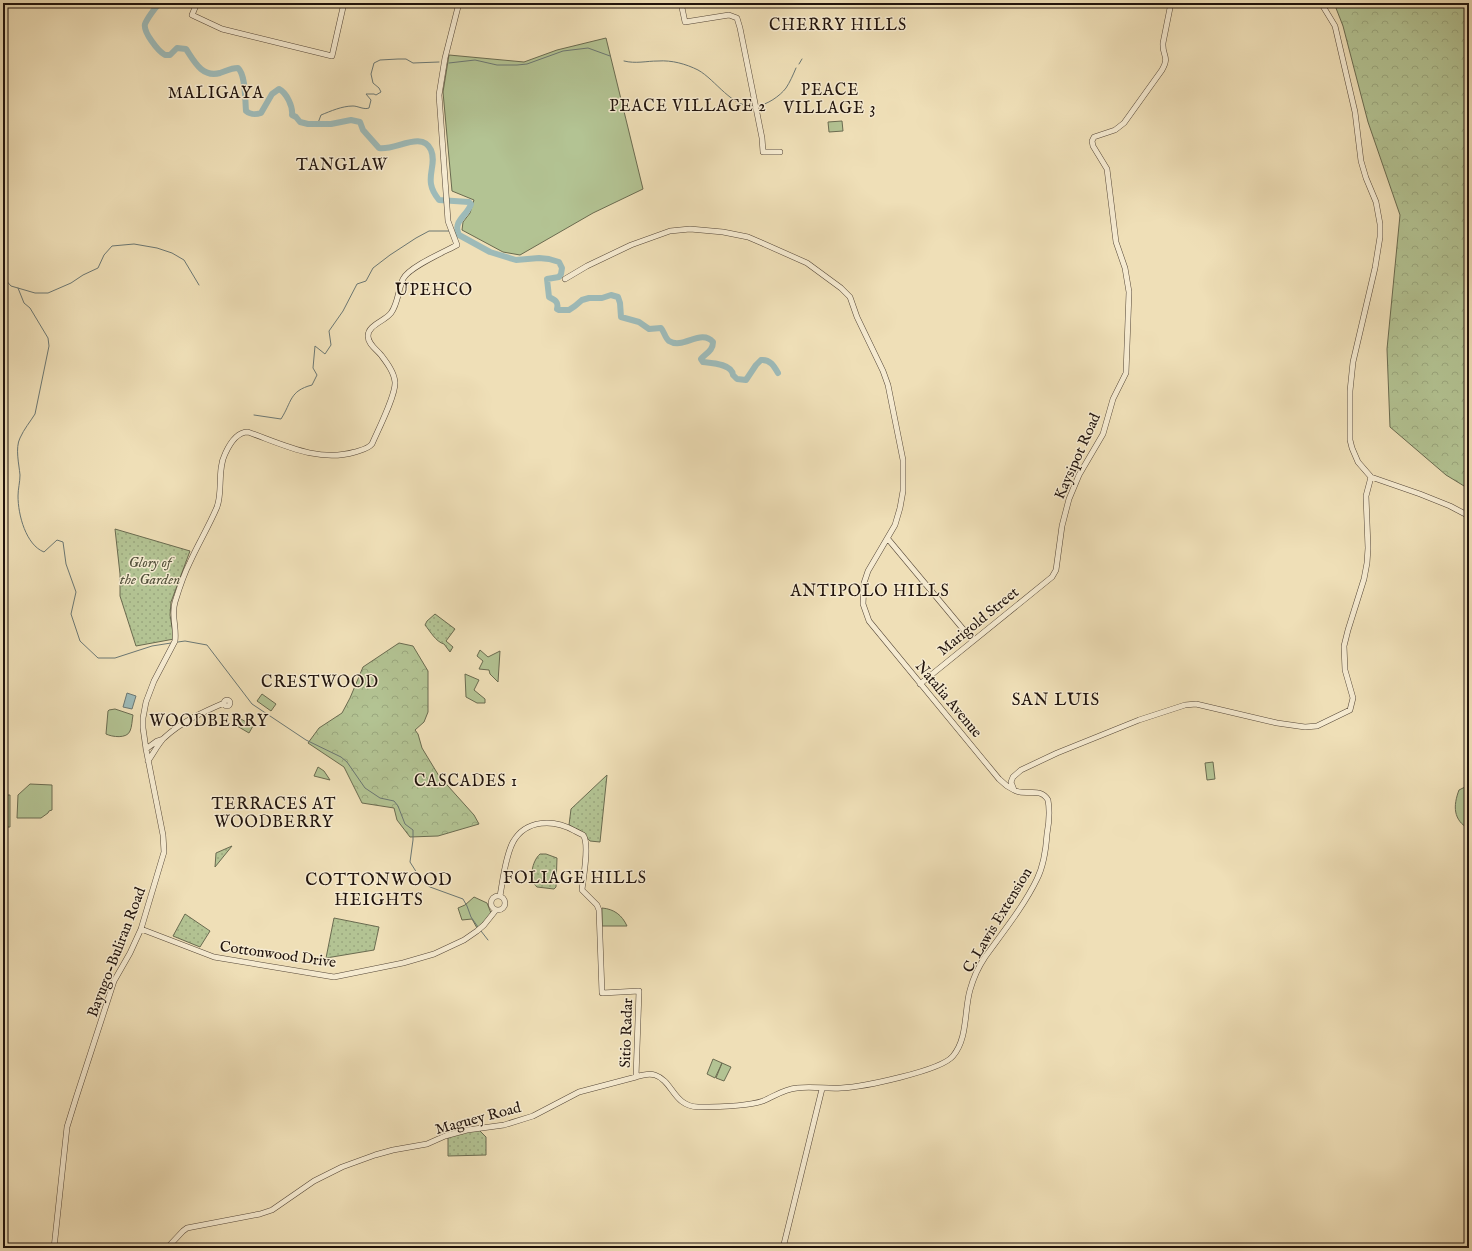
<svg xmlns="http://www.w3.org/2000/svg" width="1472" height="1251" font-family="'IM FELL English',serif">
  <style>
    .grass { fill: #b3c393; stroke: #6a6b50 }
    .forest { fill: url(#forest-crowns); stroke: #6a6b50 }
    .park { fill: url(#park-dots); stroke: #6a6b50 }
    .water { fill: #9dbab8; stroke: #6b7773 }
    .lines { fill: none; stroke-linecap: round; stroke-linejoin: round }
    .stream { stroke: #6b7773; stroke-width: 1 }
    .river { stroke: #9dbab8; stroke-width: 6 }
    .minor-casing { stroke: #544637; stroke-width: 6 }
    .minor { stroke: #f5ead0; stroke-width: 5 }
    .labels { text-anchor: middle; stroke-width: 3; stroke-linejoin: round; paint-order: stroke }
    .street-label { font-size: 15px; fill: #20130c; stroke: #f5ead0 }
    .park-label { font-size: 15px; font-style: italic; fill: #53513b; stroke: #f5ead0 }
    .neighbourhood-label { font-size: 16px; letter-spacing: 1px; fill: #20130c; stroke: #f5ead0 }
    .quarter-label { font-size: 17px; letter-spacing: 1px; fill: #20130c; stroke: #f5ead0 }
  </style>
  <defs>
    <pattern id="forest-crowns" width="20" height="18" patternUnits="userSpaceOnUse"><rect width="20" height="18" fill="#b3c393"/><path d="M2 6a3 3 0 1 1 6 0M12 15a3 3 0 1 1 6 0" fill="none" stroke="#9aa77e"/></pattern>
    <pattern id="park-dots" width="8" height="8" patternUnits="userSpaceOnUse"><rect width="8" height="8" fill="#b3c393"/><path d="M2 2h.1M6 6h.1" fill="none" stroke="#9aa77e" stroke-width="1.8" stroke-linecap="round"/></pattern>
  </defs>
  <rect width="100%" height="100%" fill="#efdfb7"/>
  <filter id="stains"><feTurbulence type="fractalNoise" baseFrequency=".005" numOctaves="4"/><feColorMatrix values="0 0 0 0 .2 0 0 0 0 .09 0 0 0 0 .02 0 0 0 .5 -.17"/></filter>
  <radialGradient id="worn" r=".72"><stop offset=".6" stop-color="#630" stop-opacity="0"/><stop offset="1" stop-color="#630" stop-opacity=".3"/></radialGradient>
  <path class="grass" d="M 606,38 L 643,189 L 593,213 L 520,255 L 503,252 L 462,230 L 463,222 L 470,213 L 474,200 L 452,191 L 443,92 L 449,55 L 524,62 L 557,50 Z
    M 842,121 L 843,131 L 829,132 L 828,122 Z
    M 480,650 L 488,657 L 500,651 L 498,682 L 490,674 L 489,670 L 479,669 L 483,661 L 477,656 Z
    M 465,674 L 479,680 L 474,690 L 485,699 L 485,703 L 477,703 L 466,697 Z
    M 262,694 L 276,704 L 271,711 L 257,701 Z
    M 115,709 L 133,715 C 132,720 132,727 130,731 C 127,739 112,737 106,734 L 108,711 L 109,710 Z
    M 241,719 L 253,726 L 249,733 L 237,726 Z
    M 1213,762 L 1215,779 L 1207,780 L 1205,763 Z
    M 318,767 L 324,771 L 330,780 L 314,776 Z
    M 30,784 L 52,785 L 52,810 L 49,811 L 48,813 L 41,818 L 17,818 L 18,795 Z
    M 1469,785 L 1469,829 C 1453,820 1453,806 1459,790 Z
    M 3,795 L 10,795 L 10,827 L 3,827 Z
    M 474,897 L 487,903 L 491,913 L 487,919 L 477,928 L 472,919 L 462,920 L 458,908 L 465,905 Z
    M 602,908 C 614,909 622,915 627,926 L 602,926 Z
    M 713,1059 L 722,1063 L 715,1078 L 707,1074 Z
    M 722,1063 L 731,1067 L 724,1081 L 716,1078 Z"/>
  <path class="forest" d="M 1334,3 L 1469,3 L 1469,489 L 1446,475 L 1390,427 L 1387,349 L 1400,215 L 1368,122 L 1343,26 Z
    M 399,643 L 413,646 L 428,671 L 428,712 L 424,722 L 415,730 L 418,734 L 422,748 L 439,776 L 474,815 L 479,824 L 438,836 L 410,837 L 397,820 L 394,808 L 362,803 L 344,767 L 308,743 L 319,728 L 342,713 L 350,698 L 363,667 Z"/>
  <path class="park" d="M 115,529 L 190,551 L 171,602 L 170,615 L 174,639 L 136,646 L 120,596 L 120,574 Z
    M 435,614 L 455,629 L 446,641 L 453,647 L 450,652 L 444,644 C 436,642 430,631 425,625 L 427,621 Z
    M 607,775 L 600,842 L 590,841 L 581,831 L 569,825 L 571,809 Z
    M 232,846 L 215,867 L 216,853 Z
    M 540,854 L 546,854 L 557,858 L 556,887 L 554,889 L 537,887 C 528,880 532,861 540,854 Z
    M 185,914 L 210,931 L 200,947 L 173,936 Z
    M 334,918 L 379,927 L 374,950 L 326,958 Z
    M 478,1129 L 486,1137 L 486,1155 L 448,1156 L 448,1136 Z"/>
  <path class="water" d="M 127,693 L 136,696 L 132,709 L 123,707 Z"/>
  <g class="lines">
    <path class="stream" d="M 624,61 C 636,64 646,61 658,61 C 672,60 686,64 698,70 C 716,80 732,108 754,106
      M 449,63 L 475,60 L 497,65 L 517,65 L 527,64 L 563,51 L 588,48 L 610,56
      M 799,64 L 802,59
      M 757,106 C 767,105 780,96 786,88 C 790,82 793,75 796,68
      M 318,123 L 321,115 C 331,111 342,106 353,106 C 358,106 364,110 369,108 L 371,100 L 366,94 L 374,94 L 376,95 L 381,92 L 379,88 L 373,83 L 371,74 L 374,63 L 380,60 L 398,59 L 406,59 L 413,63 L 439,62
      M 3,277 L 11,286 L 35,293 L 48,293 L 71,283 L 83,275 L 98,268 L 104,255 L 112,246 L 134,244 L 157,248 L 172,253 L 184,260 L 199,285
      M 18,288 L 24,303 L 30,308 L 48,338 L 49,346 L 35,414 C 30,422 24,429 20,438 C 15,448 19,464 20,475 C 20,482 18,489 18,496 C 18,515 26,545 44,552 L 57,540 L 63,542 L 66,564 L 76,592 L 71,614 L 80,641 L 98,658 L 115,658 L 152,646 L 171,643
      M 254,415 L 281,419 C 292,402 289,391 312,385 L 317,375 L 313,368 L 315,346 L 325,354 L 331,345 L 329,331 L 343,311 L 357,284 L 366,281 L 373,268 L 390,255 L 416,238 L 429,231 L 450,231
      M 178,642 L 185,641 L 207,645 L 252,704 L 306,740 L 341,757 L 347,762 L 365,788 L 380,798 L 394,801 L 398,806 L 405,824 L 413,830 L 413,840 L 410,862 L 422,881 L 430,887 L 463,899 L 467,906 L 471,917 L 478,927
      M 481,931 L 488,940"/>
    <path class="river" d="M 160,3 C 156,6 147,19 145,24 C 143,32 158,51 165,55 L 170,55 L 177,48 L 186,49 C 194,61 202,78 220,73 C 226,71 231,68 238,68 C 246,75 245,101 246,111 C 251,115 255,115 261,113 L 272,94 L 279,89 C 287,93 293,107 292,115 L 296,117 L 300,122 L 308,124 L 331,124 L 351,120 L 360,122 L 363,130 L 379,148 C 395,151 422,130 431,150 C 436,162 429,172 431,184 C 432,190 435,195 439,200 L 469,202 L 471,204 C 468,215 452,221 459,235 L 490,252 L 516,260 L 539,258 L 549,259 L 559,262 L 562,268 L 561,274 L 559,277 L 547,279 L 549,297 C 555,300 559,302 557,309 L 559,310 L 569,310 L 575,306 L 582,300 L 589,298 L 602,298 L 611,295 L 618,297 L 620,303 L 621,317 L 639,322 L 649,329 L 661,328 C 664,331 665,338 669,341 C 683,350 701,328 713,342 C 713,351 706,353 701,359 L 703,362 C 712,363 732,364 733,375 L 737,379 L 746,380 L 756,365 L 761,360 C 770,359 774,366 778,373"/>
    <g class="minor-casing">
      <path id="minor" d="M 197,3 L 192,15 L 222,29 L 332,56 L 344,3
        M 681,3 L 685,22 L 729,15 L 737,18 L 740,28 L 762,138 L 763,152 L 780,152
        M 1321,3 L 1335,26 L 1355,112 L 1361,161 L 1366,178 L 1376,202 L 1380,224 L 1380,237 L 1375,268 L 1353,362 L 1350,391 L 1350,440 L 1352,448 L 1358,462 L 1371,477 L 1420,494 L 1450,506 L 1469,516
        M 565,279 L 587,266 L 631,245 L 670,231 L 690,229 L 723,232 L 748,237 L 762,243 L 807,263 L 841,288 L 850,297 L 857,317 L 883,371 L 888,385 L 903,460 L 903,491 L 900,508 L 895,525 L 868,571 L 864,583 L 863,604 L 869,621 L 999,779 L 1007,786 L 1014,790
        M 888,539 L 973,641
        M 920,684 L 1052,577 L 1056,570 L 1062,526 L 1069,499 L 1079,475 L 1103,434 L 1113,399 L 1126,373 L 1129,292 L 1125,268 L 1116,242 L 1107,169 L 1093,146 L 1092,141 L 1094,137 L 1115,130 L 1124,123 L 1162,70 C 1170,56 1162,56 1163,43 L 1171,3
        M224 703a3 3 0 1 1 6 0a3 3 0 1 1-6 0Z
        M 146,749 L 157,741 L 163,739
        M 148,761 C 153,754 158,744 164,738 C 181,722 203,712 224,703
        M491 903a7 7 0 1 1 14 0a7 7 0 1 1-14 0Z
        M 500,896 C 503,880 505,857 513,842 C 526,819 554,819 575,831 C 577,832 581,834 583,835 C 590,843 583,879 582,890 L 597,905 L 599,910 L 602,993 L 639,991 L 636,1077
        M 141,929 L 214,957 L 334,977 L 403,963 L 434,954 L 464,940 L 477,931 L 484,925 L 496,910
        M 54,1248 L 67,1127 L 76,1098 L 114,981 L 130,953 L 141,929 L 164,852 L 163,835 L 146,749 L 143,728 L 143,718 L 146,702 L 154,681 L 175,641 C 177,628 171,615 175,602 C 179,589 184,574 190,562 C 198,544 209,526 217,507 C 223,491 217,470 225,454 C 229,445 237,432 248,432 C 282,444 318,463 355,452 C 361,450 368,449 372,444 C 378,430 396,395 395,382 C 394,372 387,363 381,355 C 376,349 368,344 368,336 C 368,325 385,321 391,313 C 398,304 398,290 403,279 C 409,267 444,252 457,245 L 448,221 L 439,95 L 445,58 L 459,3
        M 167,1248 L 183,1231 L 187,1228 L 260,1214 L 272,1210 L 314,1181 L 342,1167 L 375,1155 L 393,1150 L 427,1144 L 445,1136 L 467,1130 L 504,1125 L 533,1116 L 579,1092 L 636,1077 C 642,1075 649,1073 655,1075 C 673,1081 673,1106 698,1107 C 714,1107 748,1106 763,1101 C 775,1096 784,1089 797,1088 C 812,1086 826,1089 841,1088 C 862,1087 941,1071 953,1056 C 968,1038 964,1011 970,990 C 973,979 979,966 985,957 C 1003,932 1024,906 1037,879 C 1044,865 1046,849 1047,834 C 1049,823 1050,811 1048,800 C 1040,786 1025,797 1014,790 L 1011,782 L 1013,777 L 1021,770 L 1057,753 L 1139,720 L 1185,705 L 1196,704 L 1277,723 L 1305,727 L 1317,726 L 1350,710 L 1353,698 L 1345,670 L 1344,646 L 1348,630 L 1364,579 L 1367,563 L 1368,548 L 1366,496 L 1371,477
        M 783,1248 L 822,1089"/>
    </g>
    <use href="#minor" class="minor"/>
  </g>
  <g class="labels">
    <g class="street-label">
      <text transform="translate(1077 456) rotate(-66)" y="5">Kaysipot Road</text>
      <text transform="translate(978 621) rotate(-39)" y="5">Marigold Street</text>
      <text transform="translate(949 699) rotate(50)" y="5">Natalia Avenue</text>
      <text transform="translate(997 920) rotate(-59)" y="5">C. Lawis Extension</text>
      <text transform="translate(116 952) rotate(-69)" y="5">Bayugo-Buliran Road</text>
      <text transform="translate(278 954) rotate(8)" y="5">Cottonwood Drive</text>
      <text transform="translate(626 1033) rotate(-88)" y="5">Sitio Radar</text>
      <text transform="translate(478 1118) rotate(-15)" y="5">Maguey Road</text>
    </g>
    <g class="park-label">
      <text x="150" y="567">Glory of<tspan x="150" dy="17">the Garden</tspan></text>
    </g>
    <g class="neighbourhood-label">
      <text x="838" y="30">CHERRY HILLS</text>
      <text x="830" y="95">PEACE<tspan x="830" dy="18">VILLAGE 3</tspan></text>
      <text x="216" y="98">MALIGAYA</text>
      <text x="688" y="111">PEACE VILLAGE 2</text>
      <text x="342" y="170">TANGLAW</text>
      <text x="434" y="295">UPEHCO</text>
      <text x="870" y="596">ANTIPOLO HILLS</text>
      <text x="320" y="687">CRESTWOOD</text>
      <text x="209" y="726">WOODBERRY</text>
      <text x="466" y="786">CASCADES 1</text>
      <text x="274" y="809">TERRACES AT<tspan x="274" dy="18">WOODBERRY</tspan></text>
      <text x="575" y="883">FOLIAGE HILLS</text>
    </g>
    <g class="quarter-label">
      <text x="1056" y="705">SAN LUIS</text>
      <text x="379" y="885">COTTONWOOD<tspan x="379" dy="20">HEIGHTS</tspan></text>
    </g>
  </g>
  <rect width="1472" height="1251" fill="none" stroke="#efdfb7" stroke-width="16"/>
  <rect x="4" y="4" width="1464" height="1243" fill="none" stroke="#20130c" stroke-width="2"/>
  <rect x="8" y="8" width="1456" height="1235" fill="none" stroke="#20130c"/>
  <rect width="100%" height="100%" filter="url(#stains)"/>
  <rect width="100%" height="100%" fill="url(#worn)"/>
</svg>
